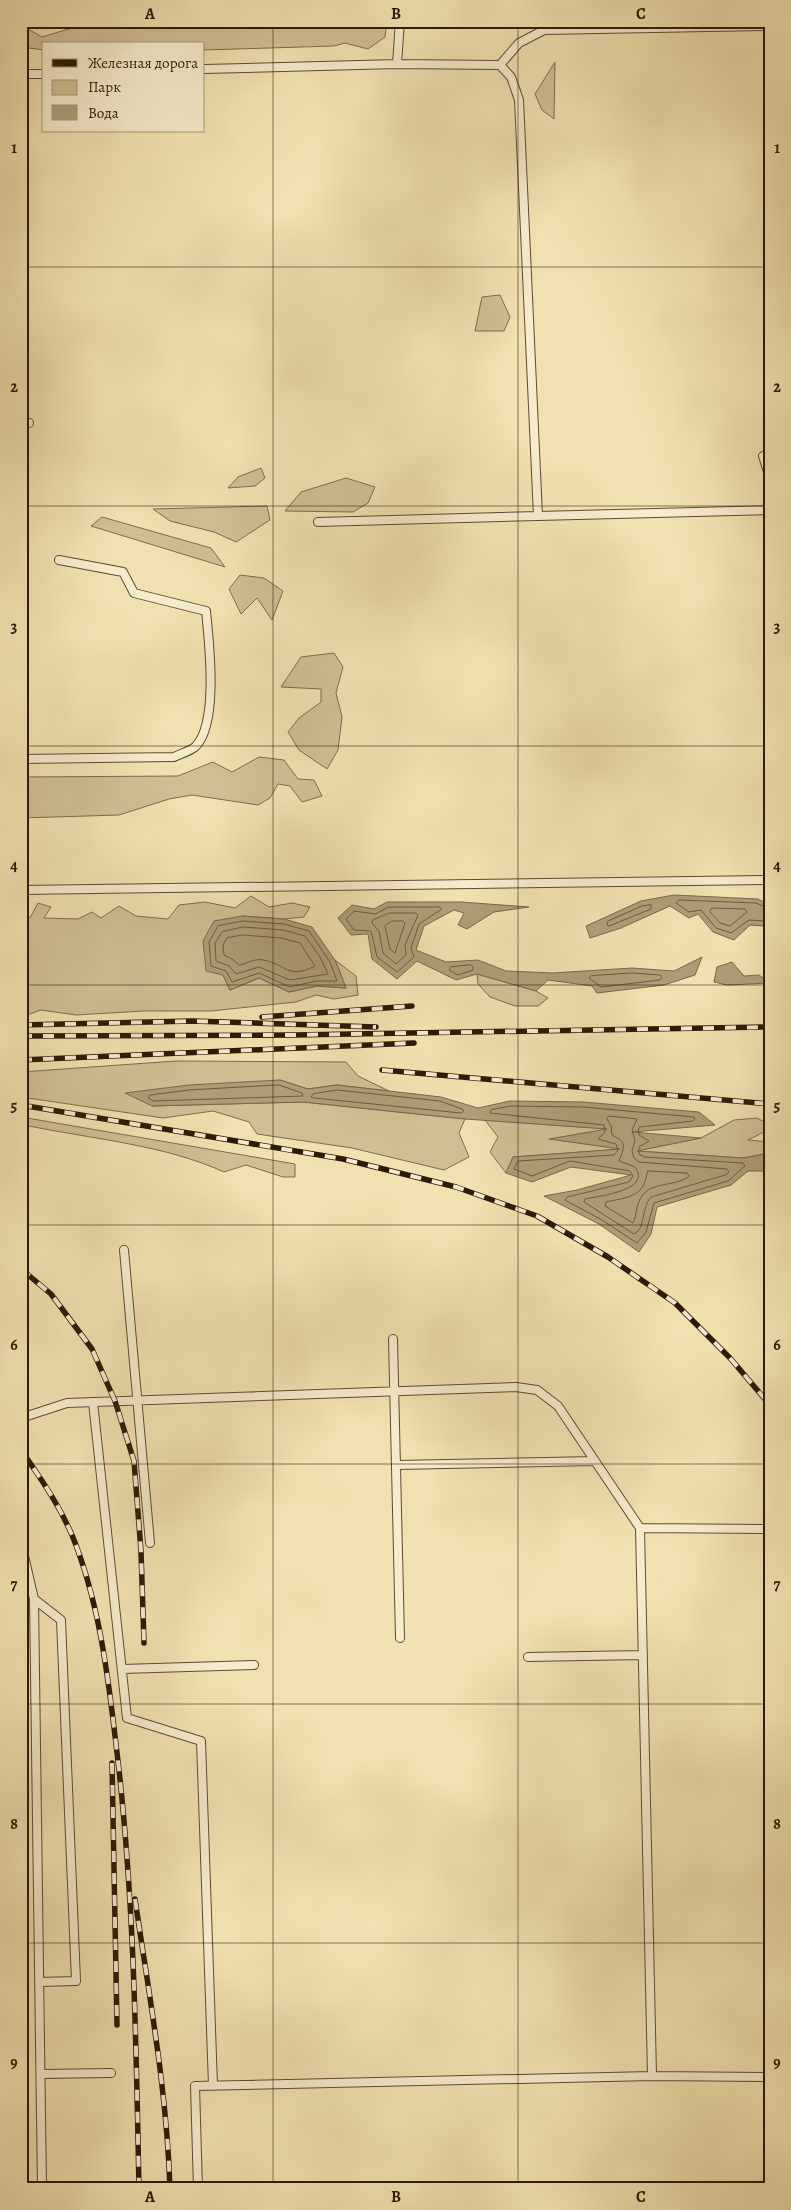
<svg xmlns="http://www.w3.org/2000/svg" width="791" height="2210" font-family="Alegreya,serif">
  <style>
    .green { fill: #cfc093; stroke: #7e6c4d }
    .water { fill: #ad9e77; stroke: #79694a }
    .lines { fill: none; stroke-linecap: round; stroke-linejoin: round }
    .shore { stroke: #6c5c3f; stroke-width: 1 }
    .lane-casing { stroke: #5d4b31; stroke-width: 10 }
    .lane { stroke: #f5eccc; stroke-width: 8 }
    .rail-casing { stroke: #2c1907; stroke-width: 5.5 }
    .rail { stroke: #f5eccc; stroke-width: 4; stroke-dasharray: 11; stroke-linecap: butt }
    .grid { fill: none; stroke: #2c1907; stroke-width: 1; stroke-opacity: 0.55 }
    .neatline { fill: none; stroke: #2c1907; stroke-width: 2 }
    .grid-label { font-size: 16px; text-anchor: middle; font-weight: bold; fill: #2c1907 }
  </style>
  <rect width="100%" height="100%" fill="#f0e2b0"/>
  <filter id="stains"><feTurbulence type="fractalNoise" baseFrequency=".004" numOctaves="4"/><feColorMatrix values="0 0 0 0 .2 0 0 0 0 .09 0 0 0 0 .02 0 0 0 .5 -.17"/></filter>
  <radialGradient id="worn" r=".72"><stop offset=".6" stop-color="#630" stop-opacity="0"/><stop offset="1" stop-color="#630" stop-opacity=".3"/></radialGradient>
  <path class="green" d="M 95,21 L 387,21 L 385,37 L 368,49 L 345,43 L 334,46 L 204,50 L 204,44 L 44,44 L 44,50 L 21,47 L 21,25 L 42,37 Z
    M 555,62 L 554,119 L 542,110 L 535,94 Z
    M 500,295 L 510,317 L 504,331 L 475,331 L 482,297 Z
    M 261,468 L 265,478 L 255,486 L 228,488 L 238,477 Z
    M 346,478 L 375,487 L 368,503 L 353,512 L 285,511 L 301,492 Z
    M 267,506 L 270,520 L 236,542 L 214,532 L 170,521 L 153,509 Z
    M 102,517 L 211,548 L 225,567 L 91,526 Z
    M 240,575 L 264,578 L 283,591 L 272,620 L 257,598 L 241,614 L 229,589 Z
    M 334,653 L 343,667 L 336,693 L 342,717 L 338,750 L 327,769 L 299,750 L 288,732 L 299,718 L 321,702 L 321,689 L 281,687 L 301,657 Z
    M 259,757 L 284,760 L 298,779 L 314,780 L 322,796 L 302,802 L 290,786 L 278,784 L 270,798 L 258,805 L 192,795 L 169,799 L 119,815 L 21,818 L 21,777 L 178,776 L 213,762 L 232,772 Z
    M 251,896 L 269,907 L 292,903 L 310,907 L 304,917 L 284,919 L 242,916 L 223,975 L 230,990 L 259,978 L 289,992 L 317,986 L 346,988 L 335,960 L 356,976 L 358,995 L 334,999 L 316,995 L 296,1002 L 211,1011 L 144,1011 L 76,1015 L 41,1010 L 21,1017 L 21,918 L 30,918 L 38,903 L 51,907 L 44,918 L 78,919 L 92,912 L 101,918 L 119,906 L 136,916 L 168,919 L 179,905 L 205,902 L 235,908 Z
    M 477,974 L 536,991 L 548,998 L 538,1006 L 515,1006 L 490,997 L 478,984 Z
    M 176,1061 L 346,1062 L 358,1076 L 389,1091 L 337,1085 L 308,1089 L 280,1080 L 152,1106 L 303,1102 L 465,1119 L 459,1133 L 469,1157 L 444,1170 L 352,1148 L 257,1134 L 249,1122 L 213,1111 L 163,1118 L 21,1097 L 21,1072 Z
    M 21,1117 L 295,1164 L 295,1177 L 283,1177 L 246,1165 L 224,1172 C 165,1145 93,1139 29,1126 L 21,1131 Z
    M 757,1118 L 770,1125 L 770,1129 L 748,1140 L 770,1142 L 770,1153 L 743,1158 L 635,1151 L 701,1138 L 734,1120 Z
    M 485,1120 L 610,1129 L 551,1139 L 623,1149 L 513,1157 L 506,1173 L 490,1152 L 498,1137 Z"/>
  <path class="water" d="M 674,895 L 758,899 L 770,905 L 770,960 L 764,953 L 765,926 L 750,925 L 734,940 L 713,932 L 698,914 L 689,918 L 670,906 L 621,928 L 590,938 L 586,926 L 641,901 Z
    M 387,902 L 461,902 L 529,907 L 494,912 L 467,929 L 458,925 L 464,913 L 454,910 L 424,926 L 416,950 L 446,962 L 478,960 L 506,971 L 553,973 L 632,968 L 674,971 L 702,957 L 695,975 L 664,985 L 597,993 L 592,986 L 548,980 L 536,991 L 477,974 L 456,980 L 417,961 L 397,979 L 372,959 L 368,934 L 351,935 L 338,918 L 352,905 L 374,909 Z
    M 242,916 L 284,919 L 312,927 L 335,960 L 346,988 L 317,986 L 289,992 L 259,978 L 230,990 L 223,975 L 206,971 L 203,941 L 214,921 Z
    M 732,962 L 744,976 L 759,975 L 770,983 L 727,985 L 714,982 L 717,967 Z
    M 280,1080 L 308,1089 L 337,1085 L 441,1097 L 478,1108 L 510,1101 L 583,1102 L 699,1112 L 715,1125 L 633,1132 L 701,1138 L 637,1151 L 743,1158 L 770,1153 L 770,1171 L 748,1171 L 731,1185 L 657,1207 L 651,1234 L 639,1252 L 599,1224 L 544,1196 L 577,1190 L 631,1175 L 571,1167 L 532,1182 L 506,1173 L 513,1157 L 620,1149 L 549,1139 L 607,1129 L 465,1119 L 303,1102 L 152,1106 L 125,1093 L 189,1085 Z"/>
  <g class="lines">
    <path class="shore" d="M 651,905 L 651,909 L 609,926 L 607,925 L 608,921 L 642,906 Z
      M 389,907 L 439,907 L 442,909 L 419,924 L 411,948 L 414,957 L 397,972 L 377,957 L 371,931 L 354,930 L 346,919 L 354,911 L 375,914 Z
      M 712,908 L 745,909 L 747,912 L 730,926 L 720,923 L 710,912 Z
      M 770,909 L 756,903 L 679,900 L 676,903 L 689,912 L 701,910 L 716,928 L 731,933 L 749,920 L 765,921 L 770,925
      M 390,913 L 416,913 L 418,915 L 405,945 L 406,955 L 396,964 L 383,953 L 379,931 L 372,923 L 373,920 Z
      M 243,921 L 284,924 L 309,931 L 330,962 L 337,981 L 316,981 L 290,987 L 259,973 L 232,982 L 226,971 L 211,966 L 209,942 L 218,926 Z
      M 392,921 L 403,921 L 405,923 L 395,953 L 390,949 L 385,926 Z
      M 243,927 L 283,930 L 305,936 L 320,957 L 328,974 L 290,980 L 259,967 L 236,974 L 229,966 L 216,961 L 215,943 L 222,932 Z
      M 243,935 L 281,938 L 300,943 L 315,966 C 288,980 286,964 263,960 C 254,958 247,964 239,965 L 232,959 L 224,955 L 223,945 L 227,938 Z
      M 471,965 L 473,967 L 473,970 L 458,975 L 449,970 L 451,967 Z
      M 632,973 L 660,975 L 662,978 L 660,980 L 601,987 L 589,978 L 591,976 Z
      M 279,1085 L 302,1093 L 303,1096 L 154,1101 L 148,1098 L 150,1095 L 189,1090 Z
      M 337,1090 L 440,1101 L 462,1109 L 464,1111 L 461,1113 L 314,1098 L 311,1097 L 313,1094 Z
      M 511,1106 L 583,1107 L 694,1117 L 695,1119 L 693,1121 L 640,1127 L 638,1130 L 639,1135 L 649,1141 L 639,1147 L 639,1154 L 644,1157 L 743,1163 L 745,1166 L 728,1181 L 654,1203 L 646,1232 L 637,1243 L 602,1220 L 565,1200 L 567,1197 L 629,1182 L 633,1176 L 630,1171 L 570,1161 L 532,1176 L 514,1169 L 518,1161 L 614,1155 L 618,1150 L 616,1144 L 598,1139 L 605,1132 L 604,1125 L 490,1113 L 491,1110 Z
      M 609,1116 L 637,1119 L 632,1130 L 635,1141 L 632,1151 L 634,1158 L 639,1162 L 727,1169 L 729,1172 L 725,1175 L 651,1197 C 641,1207 646,1229 634,1234 L 584,1202 L 585,1199 C 600,1196 652,1190 635,1167 L 619,1161 C 624,1147 628,1143 612,1135 L 611,1126 L 607,1119 Z
      M 648,1171 L 687,1173 L 689,1176 C 677,1187 652,1181 642,1196 C 636,1204 637,1215 633,1223 L 605,1206 L 606,1202 C 618,1199 637,1198 643,1186 C 646,1181 646,1175 648,1171 Z"/>
    <g class="lane-casing">
      <path id="lane" d="M 397,64 L 400,21
        M 500,65 L 519,43 L 544,30 L 770,26
        M 204,69 L 397,64 L 500,65 L 511,77 L 519,100 L 538,516 L 770,510
        M 21,74 L 44,74
        M 21,423 L 29,423
        M 763,456 L 770,478
        M 318,522 L 538,516
        M 21,759 L 174,757 C 180,754 190,751 195,747 C 219,724 209,642 206,611 L 134,593 L 123,572 L 59,560
        M 21,890 L 770,880
        M 124,1250 L 150,1543
        M 393,1339 L 400,1638
        M 93,1402 L 127,1718 L 201,1741 L 213,2086
        M 21,1418 L 67,1403 L 516,1387 L 537,1390 L 558,1406 L 640,1528 L 652,2076
        M 396,1465 L 595,1461
        M 640,1528 L 770,1529
        M 21,1543 L 34,1599 L 42,2189
        M 34,1599 L 61,1620 L 76,1981 L 39,1982
        M 528,1657 L 643,1655
        M 122,1669 L 254,1665
        M 41,2074 L 111,2073
        M 198,2189 L 195,2086 L 652,2076 L 770,2077"/>
    </g>
    <use href="#lane" class="lane"/>
    <g class="rail-casing">
      <path id="rail" d="M 262,1017 L 412,1006
        M 21,1025 L 192,1021 L 376,1027
        M 21,1036 L 294,1035 L 770,1027
        M 21,1060 L 414,1043
        M 382,1070 L 770,1104
        M 21,1105 L 343,1159 L 456,1187 L 537,1216 L 608,1257 L 675,1303 L 730,1358 L 770,1405
        M 21,1269 L 51,1294 L 92,1349 L 115,1401 L 134,1461 L 141,1551 L 144,1643
        M 21,1450 C 40,1477 59,1505 72,1535 C 98,1599 107,1668 115,1736 C 134,1886 136,2038 139,2189
        M 21,1740 L 24,2189
        M 112,1763 L 117,2025
        M 135,1899 C 149,1995 167,2091 170,2189"/>
    </g>
    <use href="#rail" class="rail"/>
  </g>
  <path class="grid" d="M 273,21 L 273,2189M 518,21 L 518,2189M 21,267 L 770,267M 21,506 L 770,506M 21,746 L 770,746M 21,985 L 770,985M 21,1225 L 770,1225M 21,1464 L 770,1464M 21,1704 L 770,1704M 21,1943 L 770,1943"/>
  <rect width="791" height="2210" fill="none" stroke="#f0e2b0" stroke-width="55"/>
  <rect x="42" y="42" width="162" height="90" fill="#f5eccc" stroke="#a5987d"/>
  <rect x="52" y="59" width="25" height="8" fill="#2c1907" stroke="#a5987d"/>
  <text x="88" y="68" font-size="15" fill="#2c1907">Железная дорога</text>
  <rect x="52" y="80" width="25" height="15" fill="#cfc093" stroke="#a5987d"/>
  <text x="88" y="92" font-size="15" fill="#2c1907">Парк</text>
  <rect x="52" y="105" width="25" height="15" fill="#ad9e77" stroke="#a5987d"/>
  <text x="88" y="118" font-size="15" fill="#2c1907">Вода</text>
  <rect x="28" y="28" width="736" height="2154" class="neatline"/>
  <g class="grid-label">
    <text x="150" y="19">A</text>
    <text x="396" y="19">B</text>
    <text x="641" y="19">C</text>
    <text x="14" y="153">1</text>
    <text x="777" y="153">1</text>
    <text x="14" y="392">2</text>
    <text x="777" y="392">2</text>
    <text x="14" y="632">3</text>
    <text x="777" y="632">3</text>
    <text x="14" y="871">4</text>
    <text x="777" y="871">4</text>
    <text x="14" y="1111">5</text>
    <text x="777" y="1111">5</text>
    <text x="14" y="1350">6</text>
    <text x="777" y="1350">6</text>
    <text x="14" y="1590">7</text>
    <text x="777" y="1590">7</text>
    <text x="14" y="1829">8</text>
    <text x="777" y="1829">8</text>
    <text x="14" y="2068">9</text>
    <text x="777" y="2068">9</text>
    <text x="150" y="2202">A</text>
    <text x="396" y="2202">B</text>
    <text x="641" y="2202">C</text>
  </g>
  <rect width="100%" height="100%" filter="url(#stains)"/>
  <rect width="100%" height="100%" fill="url(#worn)"/>
</svg>
